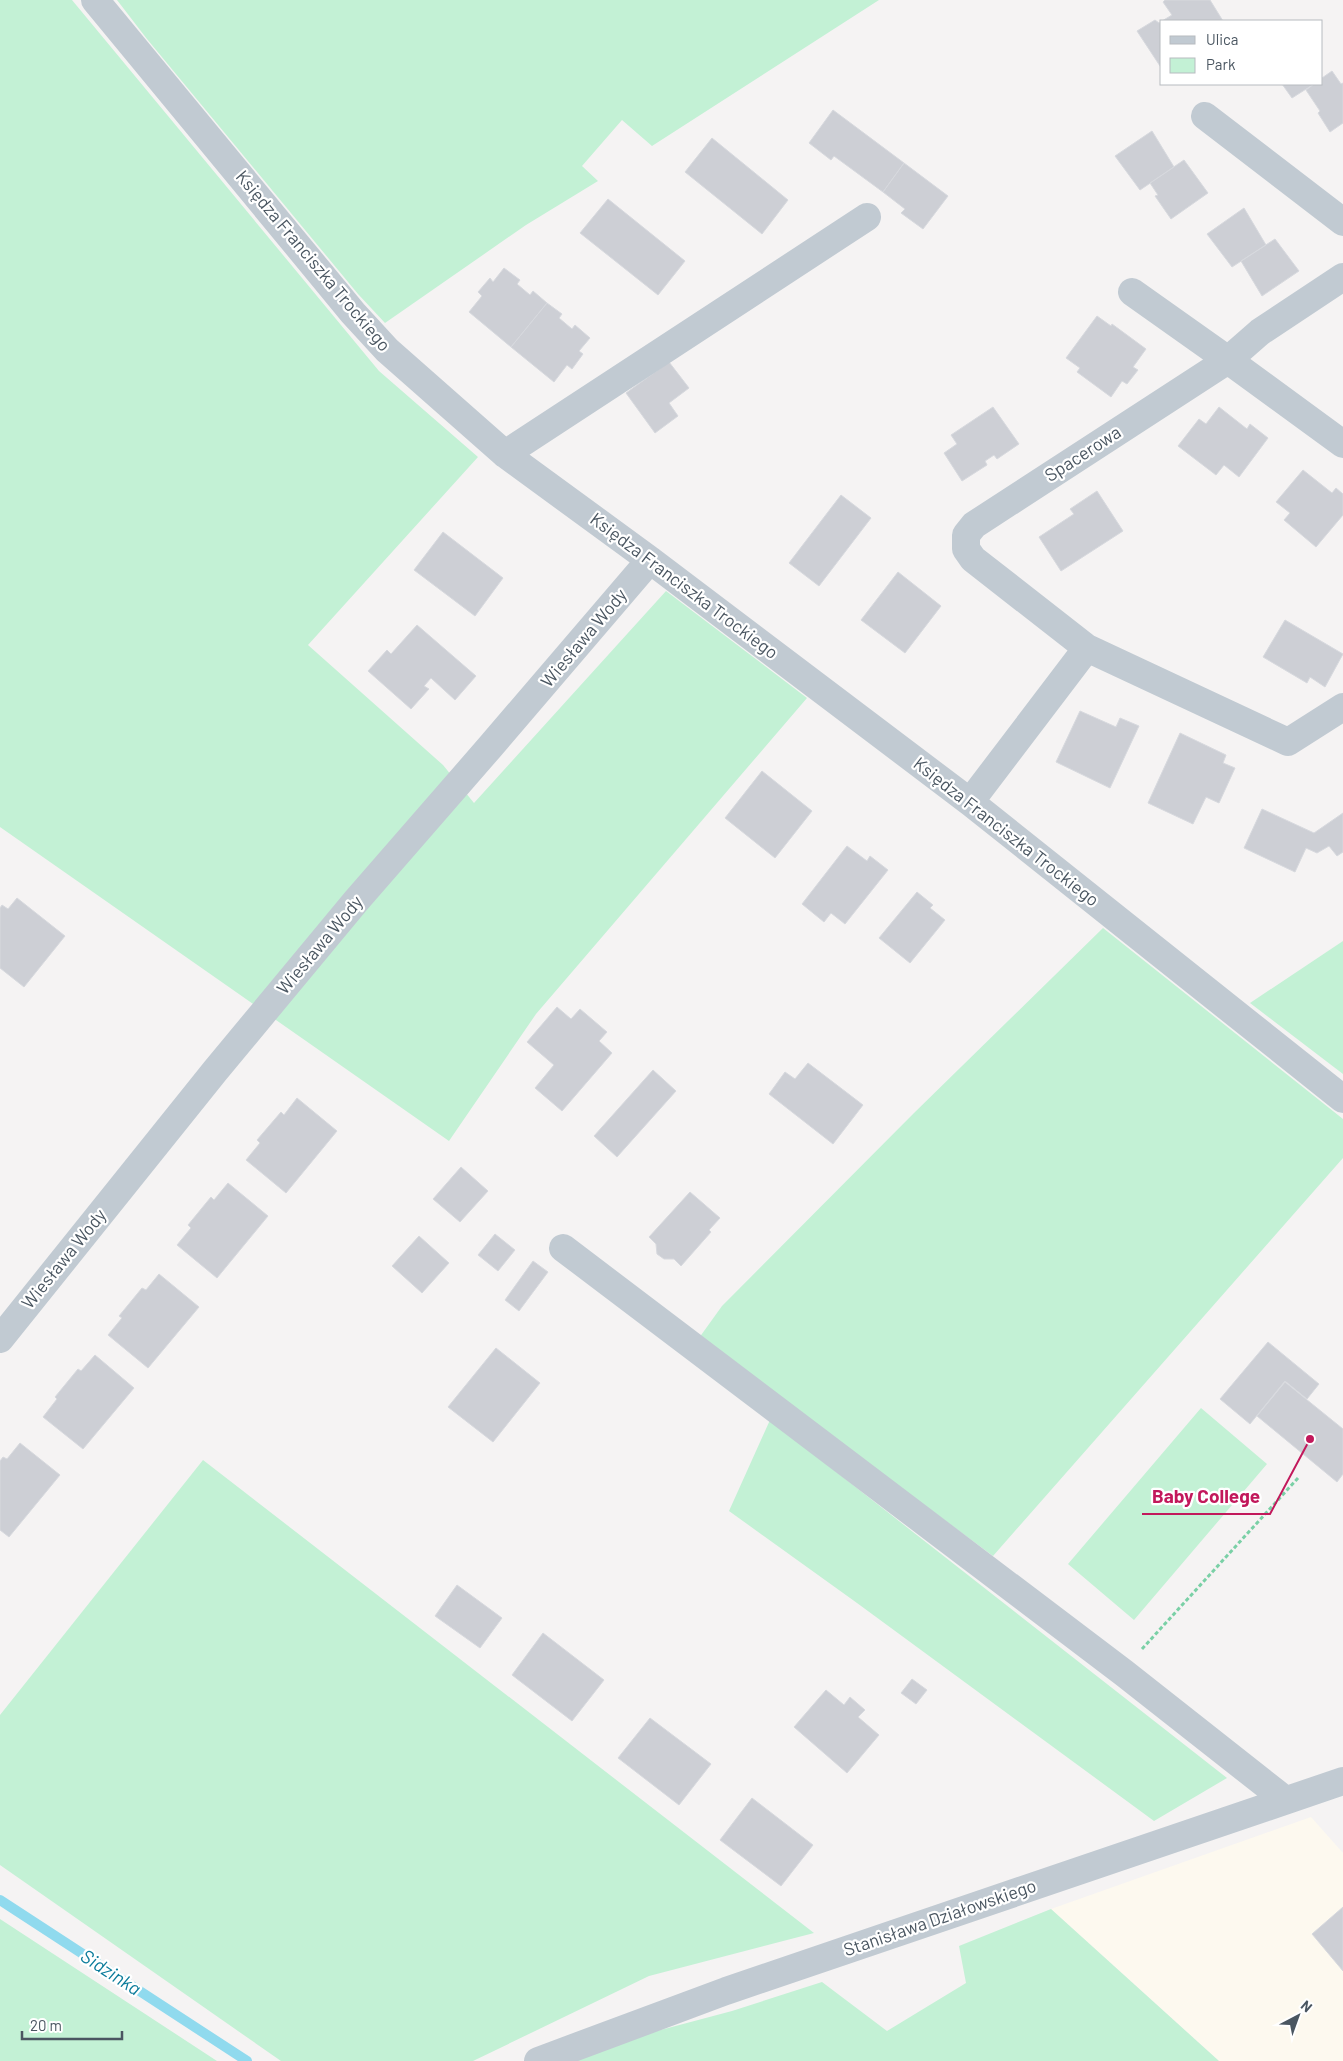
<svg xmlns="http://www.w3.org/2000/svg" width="1343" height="2061" font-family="Barlow,sans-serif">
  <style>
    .commercial { fill: #fdf9ef }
    .green { fill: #c3f1d5 }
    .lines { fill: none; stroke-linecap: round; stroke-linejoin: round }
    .stream { stroke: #90daee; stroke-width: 10 }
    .building { fill: #cdcfd5; stroke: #d7d9de }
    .path { stroke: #7ad0a6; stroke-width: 3; stroke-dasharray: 4 2.5; stroke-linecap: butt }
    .minor { stroke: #c1cad2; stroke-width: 28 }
    .labels { text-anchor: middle; stroke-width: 4.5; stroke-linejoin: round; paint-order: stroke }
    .street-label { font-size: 18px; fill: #4a5661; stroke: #fff }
    .water-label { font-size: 19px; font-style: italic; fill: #0c7c9b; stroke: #fff }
    .leader { fill: none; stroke: #c2185b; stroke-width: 2 }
    .callout-dot { fill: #c2185b; stroke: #fff; stroke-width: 2 }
    .callout-label { font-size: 19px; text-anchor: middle; font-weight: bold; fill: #c2185b; stroke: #fff; stroke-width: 4.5; stroke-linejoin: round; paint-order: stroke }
  </style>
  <rect width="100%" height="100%" fill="#f5f3f3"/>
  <path class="commercial" d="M 1311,1817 L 1343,1853 L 1343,2061 L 1219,2061 L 1051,1909 Z"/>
  <path class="green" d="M 0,0 L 72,0 L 379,371 L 478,457 L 308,645 L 443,765 L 474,803 L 666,591 L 807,698 L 536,1014 L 449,1141 L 0,827 Z
    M 117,0 L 879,0 L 652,146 L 622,120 L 582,166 L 598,181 L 526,225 L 385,323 L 358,294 L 147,39 Z
    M 1103,928 L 1343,1119 L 1343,1158 L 993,1556 L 699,1338 L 722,1306 L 914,1113 Z
    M 1343,941 L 1343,1074 L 1250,1003 Z
    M 1201,1408 L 1267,1464 L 1134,1620 L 1068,1564 Z
    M 770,1420 L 1227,1778 L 1154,1821 L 857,1603 L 729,1511 Z
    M 203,1460 L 814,1933 L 649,1976 L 473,2061 L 281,2061 L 0,1865 L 0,1715 Z
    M 1051,1909 L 1219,2061 L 558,2061 L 574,2053 L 732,2011 L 822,1982 L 887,2031 L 966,1983 L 959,1946 Z
    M 0,1919 L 217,2061 L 0,2061 Z"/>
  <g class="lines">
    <path class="stream" d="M 0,1900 L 247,2061"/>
  </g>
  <path class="building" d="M 1165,0 L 1210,0 L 1223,21 L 1162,21 L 1172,15 L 1163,2 Z
    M 1155,20 L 1159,23 L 1162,22 L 1162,69 L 1137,31 Z
    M 1332,71 L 1341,84 L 1343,83 L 1343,123 L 1330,132 L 1318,113 L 1320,111 L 1306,90 L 1314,84 L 1322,84 L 1322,78 Z
    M 1282,84 L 1314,84 L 1292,98 Z
    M 833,110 L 904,163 L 883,192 L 834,156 L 831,160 L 809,143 Z
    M 1152,131 L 1174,167 L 1140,190 L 1115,156 Z
    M 712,138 L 788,200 L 762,234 L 685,172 Z
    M 1184,160 L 1208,193 L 1171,219 L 1155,196 L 1158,195 L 1150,183 Z
    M 904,163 L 948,196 L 923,229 L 901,213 L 905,209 L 883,192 Z
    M 608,199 L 685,261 L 658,295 L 580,233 Z
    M 1244,208 L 1266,245 L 1232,267 L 1207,234 Z
    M 1275,239 L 1299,271 L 1262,296 L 1241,261 Z
    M 504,268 L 520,280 L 517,284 L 530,295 L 533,291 L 547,303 L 511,347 L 469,312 L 482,296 L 478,292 L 490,278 L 493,282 Z
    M 547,303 L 562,314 L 559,318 L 572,329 L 575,325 L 590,338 L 579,351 L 583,354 L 572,369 L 567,365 L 554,382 L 511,347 Z
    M 1097,316 L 1111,326 L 1112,324 L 1146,349 L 1133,367 L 1138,370 L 1127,384 L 1122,381 L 1111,397 L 1077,372 L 1080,368 L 1066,358 Z
    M 669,362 L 689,388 L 669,403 L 678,416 L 655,433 L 626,393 Z
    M 993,407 L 1019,444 L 997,459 L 994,455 L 985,461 L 987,465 L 962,481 L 944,453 L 957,444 L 951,435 Z
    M 1219,407 L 1247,429 L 1250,424 L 1268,438 L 1239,477 L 1224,465 L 1216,475 L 1178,446 L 1199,419 L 1206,424 Z
    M 1303,470 L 1332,493 L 1336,488 L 1343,494 L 1343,515 L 1316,547 L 1284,520 L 1290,513 L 1276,502 Z
    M 1097,491 L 1123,531 L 1061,571 L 1039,537 L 1074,514 L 1070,509 Z
    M 841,495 L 871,518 L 819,586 L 789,563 Z
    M 443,532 L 503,578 L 475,616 L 414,570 Z
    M 898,572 L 941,606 L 905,653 L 861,620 Z
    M 1285,620 L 1343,654 L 1325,687 L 1310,677 L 1307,683 L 1263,657 Z
    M 417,625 L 476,676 L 455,700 L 431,678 L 424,686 L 429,689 L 411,709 L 368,671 L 387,650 L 391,654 Z
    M 1080,711 L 1116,727 L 1120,718 L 1139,726 L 1110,788 L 1056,762 Z
    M 1180,733 L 1226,755 L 1223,763 L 1235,768 L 1219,803 L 1206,797 L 1193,824 L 1148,803 Z
    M 762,771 L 812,811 L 775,858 L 725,818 Z
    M 1262,809 L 1314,833 L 1343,813 L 1343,852 L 1337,856 L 1329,846 L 1317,853 L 1306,848 L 1295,872 L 1244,848 Z
    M 847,846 L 867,861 L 870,856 L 888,870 L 845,924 L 831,913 L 824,922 L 802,904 Z
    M 917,892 L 933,905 L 930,908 L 945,920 L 910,963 L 879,938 Z
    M 17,898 L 65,936 L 24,987 L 0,968 L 0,908 L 2,905 L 8,909 Z
    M 557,1007 L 571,1019 L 580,1009 L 607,1032 L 599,1041 L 612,1053 L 562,1111 L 535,1088 L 554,1065 L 527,1042 Z
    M 808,1063 L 863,1105 L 833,1144 L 769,1094 L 785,1072 L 795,1079 Z
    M 653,1070 L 676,1091 L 617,1157 L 594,1136 Z
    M 297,1098 L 337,1131 L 286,1193 L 246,1160 L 260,1143 L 257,1140 L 281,1112 L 284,1115 Z
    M 461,1167 L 488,1191 L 460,1222 L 433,1199 Z
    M 228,1183 L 268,1216 L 217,1278 L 177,1245 L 191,1228 L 188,1225 L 211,1197 L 214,1200 Z
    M 690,1192 L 720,1218 L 709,1230 L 711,1232 L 681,1266 L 674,1259 L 664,1259 L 657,1254 L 656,1244 L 649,1237 Z
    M 495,1234 L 515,1250 L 498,1271 L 478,1255 Z
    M 419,1236 L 449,1263 L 422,1293 L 392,1266 Z
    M 533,1261 L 548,1272 L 519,1311 L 505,1300 Z
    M 159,1274 L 199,1307 L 148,1368 L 108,1335 L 122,1318 L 119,1316 L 142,1288 L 146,1290 Z
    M 1268,1342 L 1319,1384 L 1307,1399 L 1285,1381 L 1250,1424 L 1220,1399 Z
    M 496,1348 L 540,1383 L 493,1442 L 448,1407 Z
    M 95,1355 L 134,1388 L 83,1449 L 43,1417 L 57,1399 L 55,1397 L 78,1369 L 81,1371 Z
    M 1285,1382 L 1343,1429 L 1343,1474 L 1337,1482 L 1257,1416 Z
    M 20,1443 L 60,1475 L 9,1537 L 0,1530 L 0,1461 L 3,1457 L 7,1459 Z
    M 457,1585 L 502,1618 L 480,1648 L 435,1616 Z
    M 543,1633 L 604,1680 L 572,1721 L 512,1675 Z
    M 912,1679 L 927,1690 L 916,1704 L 901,1693 Z
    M 826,1690 L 844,1705 L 850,1697 L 865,1710 L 858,1717 L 879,1735 L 847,1773 L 794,1727 Z
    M 650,1718 L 711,1764 L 679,1805 L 618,1758 Z
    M 752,1798 L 813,1845 L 781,1886 L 720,1840 Z
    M 1343,1907 L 1343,1971 L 1312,1934 Z"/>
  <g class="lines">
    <path class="path" d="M 1142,1649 L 1298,1478"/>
    <path class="minor" d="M 95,0 L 353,313 L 387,350 L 505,454 L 650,560 L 970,802 L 1343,1099
      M 1205,116 L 1343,222
      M 1132,292 L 1228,360 L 1343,444
      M 505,454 L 867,217
      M 1087,648 L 1288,742 L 1343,707
      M 970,802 L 1087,648 L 973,559 L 966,549 L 966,535 L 974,525 L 1228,360 L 1260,332 L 1343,277
      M 563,1248 L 1124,1673 L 1284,1799
      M 0,1339 L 215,1071 L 356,901 L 490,747 L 650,560
      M 538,2061 L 726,1991 L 1343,1781"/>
  </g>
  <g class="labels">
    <g class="street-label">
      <text transform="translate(313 261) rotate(50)" y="6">Księdza Franciszka Trockiego</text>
      <text transform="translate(1083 454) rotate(-33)" y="6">Spacerowa</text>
      <text transform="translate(684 586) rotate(37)" y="6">Księdza Franciszka Trockiego</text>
      <text transform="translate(584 638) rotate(-50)" y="6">Wiesława Wody</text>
      <text transform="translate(1006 832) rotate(38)" y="6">Księdza Franciszka Trockiego</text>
      <text transform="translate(320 945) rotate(-50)" y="6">Wiesława Wody</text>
      <text transform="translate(64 1259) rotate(-51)" y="6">Wiesława Wody</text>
      <text transform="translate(940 1918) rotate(-19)" y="6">Stanisława Działowskiego</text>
    </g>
    <g class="water-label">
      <text transform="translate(111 1972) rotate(33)" y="7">Sidzinka</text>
    </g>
  </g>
  <path class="leader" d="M1310 1439L1270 1514H1142"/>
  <circle class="callout-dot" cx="1310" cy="1439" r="5"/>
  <g class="callout-label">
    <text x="1206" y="1503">Baby College</text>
  </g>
  <rect x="1160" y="20" width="162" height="65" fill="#ffffff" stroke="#b7bbc0"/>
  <rect x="1170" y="36" width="25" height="8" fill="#c1cad2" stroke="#b7bbc0"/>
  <text x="1206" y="45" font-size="15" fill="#4a5661">Ulica</text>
  <rect x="1170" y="58" width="25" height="15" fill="#c3f1d5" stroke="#b7bbc0"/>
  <text x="1206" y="70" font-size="15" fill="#4a5661">Park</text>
  <g transform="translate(1298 2016) rotate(41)" stroke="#ffffff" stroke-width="4" paint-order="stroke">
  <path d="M0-4L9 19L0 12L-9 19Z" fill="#4a5661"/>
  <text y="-8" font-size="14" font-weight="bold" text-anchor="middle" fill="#4a5661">N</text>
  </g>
  <path d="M22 2031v8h100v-8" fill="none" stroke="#4a5661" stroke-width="2.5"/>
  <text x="30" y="2031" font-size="15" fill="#4a5661" stroke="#ffffff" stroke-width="4" paint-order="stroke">20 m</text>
</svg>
